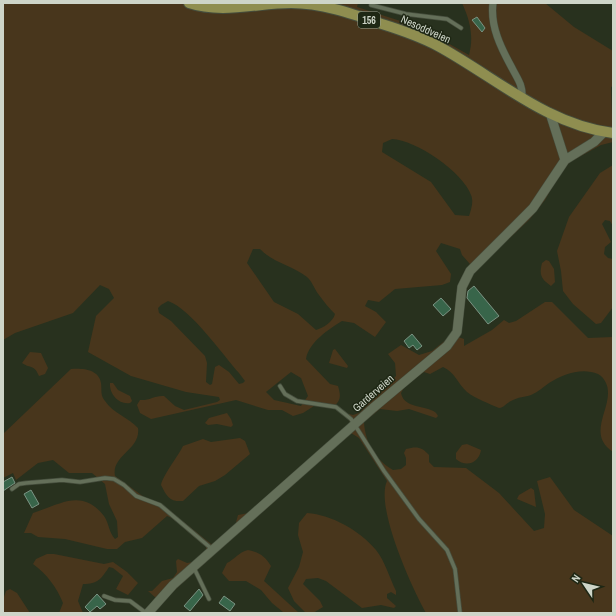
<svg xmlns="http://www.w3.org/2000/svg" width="616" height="616" font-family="'Archivo Narrow',sans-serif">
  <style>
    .green { fill: #48361c; fill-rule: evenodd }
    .building { fill: #38654a; stroke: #7b9383 }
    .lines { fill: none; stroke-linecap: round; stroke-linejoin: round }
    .lane-casing { stroke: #464e3d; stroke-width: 5 }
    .street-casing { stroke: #464e3d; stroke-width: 8 }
    .secondary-casing { stroke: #464e3d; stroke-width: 10 }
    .primary-casing { stroke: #464e3d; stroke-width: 12 }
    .lane { stroke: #646f59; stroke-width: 3.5 }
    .street { stroke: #646f59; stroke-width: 7 }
    .secondary { stroke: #646f59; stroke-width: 9 }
    .primary { stroke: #8f8e50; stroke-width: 10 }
    .labels { text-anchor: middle; stroke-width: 3; stroke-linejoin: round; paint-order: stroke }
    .shield { fill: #1e2714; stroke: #99a192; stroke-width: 1 }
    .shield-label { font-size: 10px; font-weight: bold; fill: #ced5c8 }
    .street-label { font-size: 11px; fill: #ced5c8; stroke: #1e2714 }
  </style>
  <rect width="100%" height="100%" fill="#28311e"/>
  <path class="green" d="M 3,3 L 358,3 L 357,7 L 419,27 L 469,55 C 474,37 470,20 462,3 L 545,3 L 574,27 L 613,51 L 613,86 L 611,87 L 613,142 L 601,145 L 570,162 L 560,173 L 545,200 L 529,220 L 474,271 L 472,276 L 465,271 L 470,264 L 462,255 L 460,249 L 441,243 L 436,251 L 451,274 L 450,282 L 442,285 L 395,289 L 379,302 L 368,300 L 365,306 L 376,312 L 386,322 L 375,337 L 354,323 L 342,321 C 329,329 309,342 306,359 L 330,384 L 338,386 C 341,396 341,401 333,407 L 314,406 L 303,413 L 293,416 L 282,410 L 268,410 L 236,400 L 151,419 L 140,413 L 137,405 L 140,400 C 149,401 155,395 164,396 L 175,406 L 184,410 L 217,402 L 220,400 L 219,397 L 186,392 L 131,376 L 88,352 L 96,316 L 114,298 L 109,289 L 100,285 L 73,313 L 15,333 L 3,340 ZM 392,139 C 416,140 463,172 471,195 C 474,202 471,210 469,216 L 455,215 L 431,182 L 382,152 L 383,143 ZM 253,249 L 260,249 C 273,263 292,265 307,277 C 312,281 315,290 319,295 C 324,302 329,308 335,314 C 333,322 323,328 316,330 L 298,314 L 274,302 L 247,263 ZM 168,301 C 191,309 222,354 239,373 L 245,381 L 243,383 L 239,384 L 229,372 L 219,365 L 215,367 L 212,384 L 210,385 L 206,382 L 207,363 L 205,356 L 171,321 L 159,313 L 158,308 L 161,305 ZM 291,372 L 301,378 L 308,396 L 301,406 L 274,400 L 266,392 Z
    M 613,165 L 613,226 L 610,221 L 605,220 L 602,224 L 611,242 L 605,247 L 604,254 L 608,258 L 613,259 L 613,307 L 601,323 L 596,324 L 573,304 L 563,291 L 561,271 L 557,251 L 569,217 L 600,173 Z
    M 546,260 L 549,261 L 554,269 L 555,282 L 551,286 C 541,279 539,275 542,263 Z
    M 545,302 L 552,302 L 588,338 L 613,337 L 613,452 C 584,433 616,405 606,383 C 604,379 602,376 598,374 C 582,367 563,374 549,383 C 543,387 538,392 531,395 C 525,397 518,397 511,401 C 506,403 504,408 499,408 C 488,403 476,399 467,392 C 458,384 455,372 443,367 L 430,374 L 424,372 L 405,386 L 401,393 C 404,411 434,404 438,416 L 436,418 L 409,409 L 397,411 L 380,409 L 364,422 C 365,443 376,460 393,470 L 401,469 L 406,465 L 406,458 L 404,453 L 406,449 C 417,446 422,447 429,455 L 429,462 L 434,467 L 466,468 L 499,493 L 534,531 L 544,528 L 545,514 L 537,481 L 550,477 L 574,510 L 613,536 L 613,613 L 426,613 C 412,588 375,507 387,481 L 359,438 L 351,433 L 169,595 L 152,613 L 143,613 L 156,598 L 148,591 L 152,591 L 162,581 L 173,578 L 177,572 L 176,561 L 178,559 L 187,563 L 193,562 L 206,551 L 206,547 L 172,518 L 167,516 L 142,538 L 125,542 L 117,549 L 107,549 L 65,539 L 38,537 L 31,533 L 24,533 L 33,513 C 61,504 82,488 104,516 C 109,523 109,533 115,539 L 118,537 L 117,521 L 109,504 L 105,484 L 92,473 L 69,473 L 53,460 L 38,463 L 16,480 L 13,473 L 3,478 L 3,434 L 71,369 C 82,368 99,369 101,383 C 102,390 100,395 105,401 C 113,413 129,418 138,428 C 141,450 111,455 115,476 L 144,497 L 160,503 L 211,544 L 216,543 L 235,526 L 238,515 L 249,513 L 351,423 L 347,418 L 349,414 L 353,415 L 359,413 L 396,376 L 395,363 L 388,354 L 401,345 L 419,355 L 432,351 L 452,335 L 464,339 L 464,346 L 492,330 L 504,320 L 509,323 L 516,321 Z
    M 335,349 L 348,366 L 347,368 L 329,363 L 333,350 Z
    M 30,352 L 41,353 L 48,368 L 45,374 L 39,376 C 34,364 31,369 22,363 Z
    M 110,383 L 113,383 L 118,390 L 130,396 L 132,401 L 130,403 C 119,405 109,394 110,383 Z
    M 227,413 L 231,419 L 233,425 L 231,427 L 217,424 L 208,425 L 205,423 L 209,418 Z
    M 240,438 L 245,441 L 250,454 L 225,475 L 215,481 L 199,486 L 183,501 C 170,502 167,497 161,485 C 163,475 177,458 183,446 L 203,439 L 211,442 Z
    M 467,444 L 481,450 C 479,463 466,468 456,459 L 456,453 L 462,445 Z
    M 531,488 L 534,490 L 536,507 L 517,499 L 519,495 Z
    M 307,513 C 332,515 359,530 376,550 C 385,561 390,579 396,591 L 396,595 L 391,592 L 387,594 L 387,598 L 396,606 L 394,608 L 381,605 L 362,608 L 326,581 L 318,578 L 306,579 L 303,584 L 320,601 L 323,607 L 313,613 L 306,613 L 294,601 L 288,588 L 299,567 L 303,552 L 298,535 L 299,523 Z
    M 248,550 C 259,552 265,556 271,566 L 264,581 L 299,613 L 283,612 L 272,603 L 261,590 L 246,581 L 229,581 L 222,573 L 227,563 C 235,559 239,552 248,550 Z
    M 47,554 L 54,554 L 104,564 L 113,562 L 127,572 L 138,583 L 128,595 L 116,589 L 123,576 L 113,568 L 109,567 C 101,579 98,584 83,584 L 78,601 L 83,613 L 59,613 L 63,603 C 57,588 47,574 33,564 L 36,559 Z
    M 10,589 L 17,593 L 30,613 L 3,613 L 3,600 L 6,591 Z"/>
  <path class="building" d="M 477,17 L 485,28 L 482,32 L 472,20 Z
    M 474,286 L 499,316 L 488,324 L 467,298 L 468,291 Z
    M 441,298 L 451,309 L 443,316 L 433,305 Z
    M 412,334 L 422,346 L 417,350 L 413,345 L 409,348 L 404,341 Z
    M 12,477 L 15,483 L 3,491 L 3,482 Z
    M 31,490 L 39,504 L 32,508 L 24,494 Z
    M 199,589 L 203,595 L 190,611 L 184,606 Z
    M 97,594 L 106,604 L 100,609 L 97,606 L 90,612 L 85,607 Z
    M 224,596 L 235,604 L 230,611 L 219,603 Z"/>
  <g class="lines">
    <g class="lane-casing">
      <path id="lane" d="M 371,5 L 406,14 L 447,19 L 461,28
        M 280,386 L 285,394 L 297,401 L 336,407 L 351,419 L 384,471 L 419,519 L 447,550 L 455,569 L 460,613
        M 12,489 L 19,484 L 26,483 L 62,480 L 80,482 L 105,478 L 114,479 L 124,485 L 136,496 L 160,505 L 212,549
        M 194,568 L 209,599
        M 104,596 L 115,600 L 130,601 L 146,613"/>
    </g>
    <g class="street-casing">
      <path id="street" d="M 493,3 C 490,26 501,48 512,68 C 517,78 523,85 522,97"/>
    </g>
    <g class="secondary-casing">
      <path id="secondary" d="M 550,113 L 565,160
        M 148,613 L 173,585 L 373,408 L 447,346 L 457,332 L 462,287 L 470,271 L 533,208 L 565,160 L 594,142 L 604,132"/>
    </g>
    <g class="primary-casing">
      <path id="primary" d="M 189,3 C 222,14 258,3 291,3 C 322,3 353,14 382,24 C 401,30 421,37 438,46 C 495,77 547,125 613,133"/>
    </g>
    <use href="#lane" class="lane"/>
    <use href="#street" class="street"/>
    <use href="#secondary" class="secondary"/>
    <use href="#primary" class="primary"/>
  </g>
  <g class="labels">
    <rect class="shield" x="358" y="12" width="22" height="16" rx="3"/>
    <g class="shield-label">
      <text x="369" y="24">156</text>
    </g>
    <g class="street-label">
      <text transform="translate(426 29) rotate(24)" y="4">Nesoddveien</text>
      <text transform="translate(373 393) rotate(-41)" y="4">Garderveien</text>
    </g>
  </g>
  <rect width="616" height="616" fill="none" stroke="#ced5c8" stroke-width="8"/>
  <g transform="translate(584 584) rotate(305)" stroke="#1e2714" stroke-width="3" paint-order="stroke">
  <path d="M0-3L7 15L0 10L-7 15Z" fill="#ced5c8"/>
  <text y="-6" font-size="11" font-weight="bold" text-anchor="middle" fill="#ced5c8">N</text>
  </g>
</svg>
